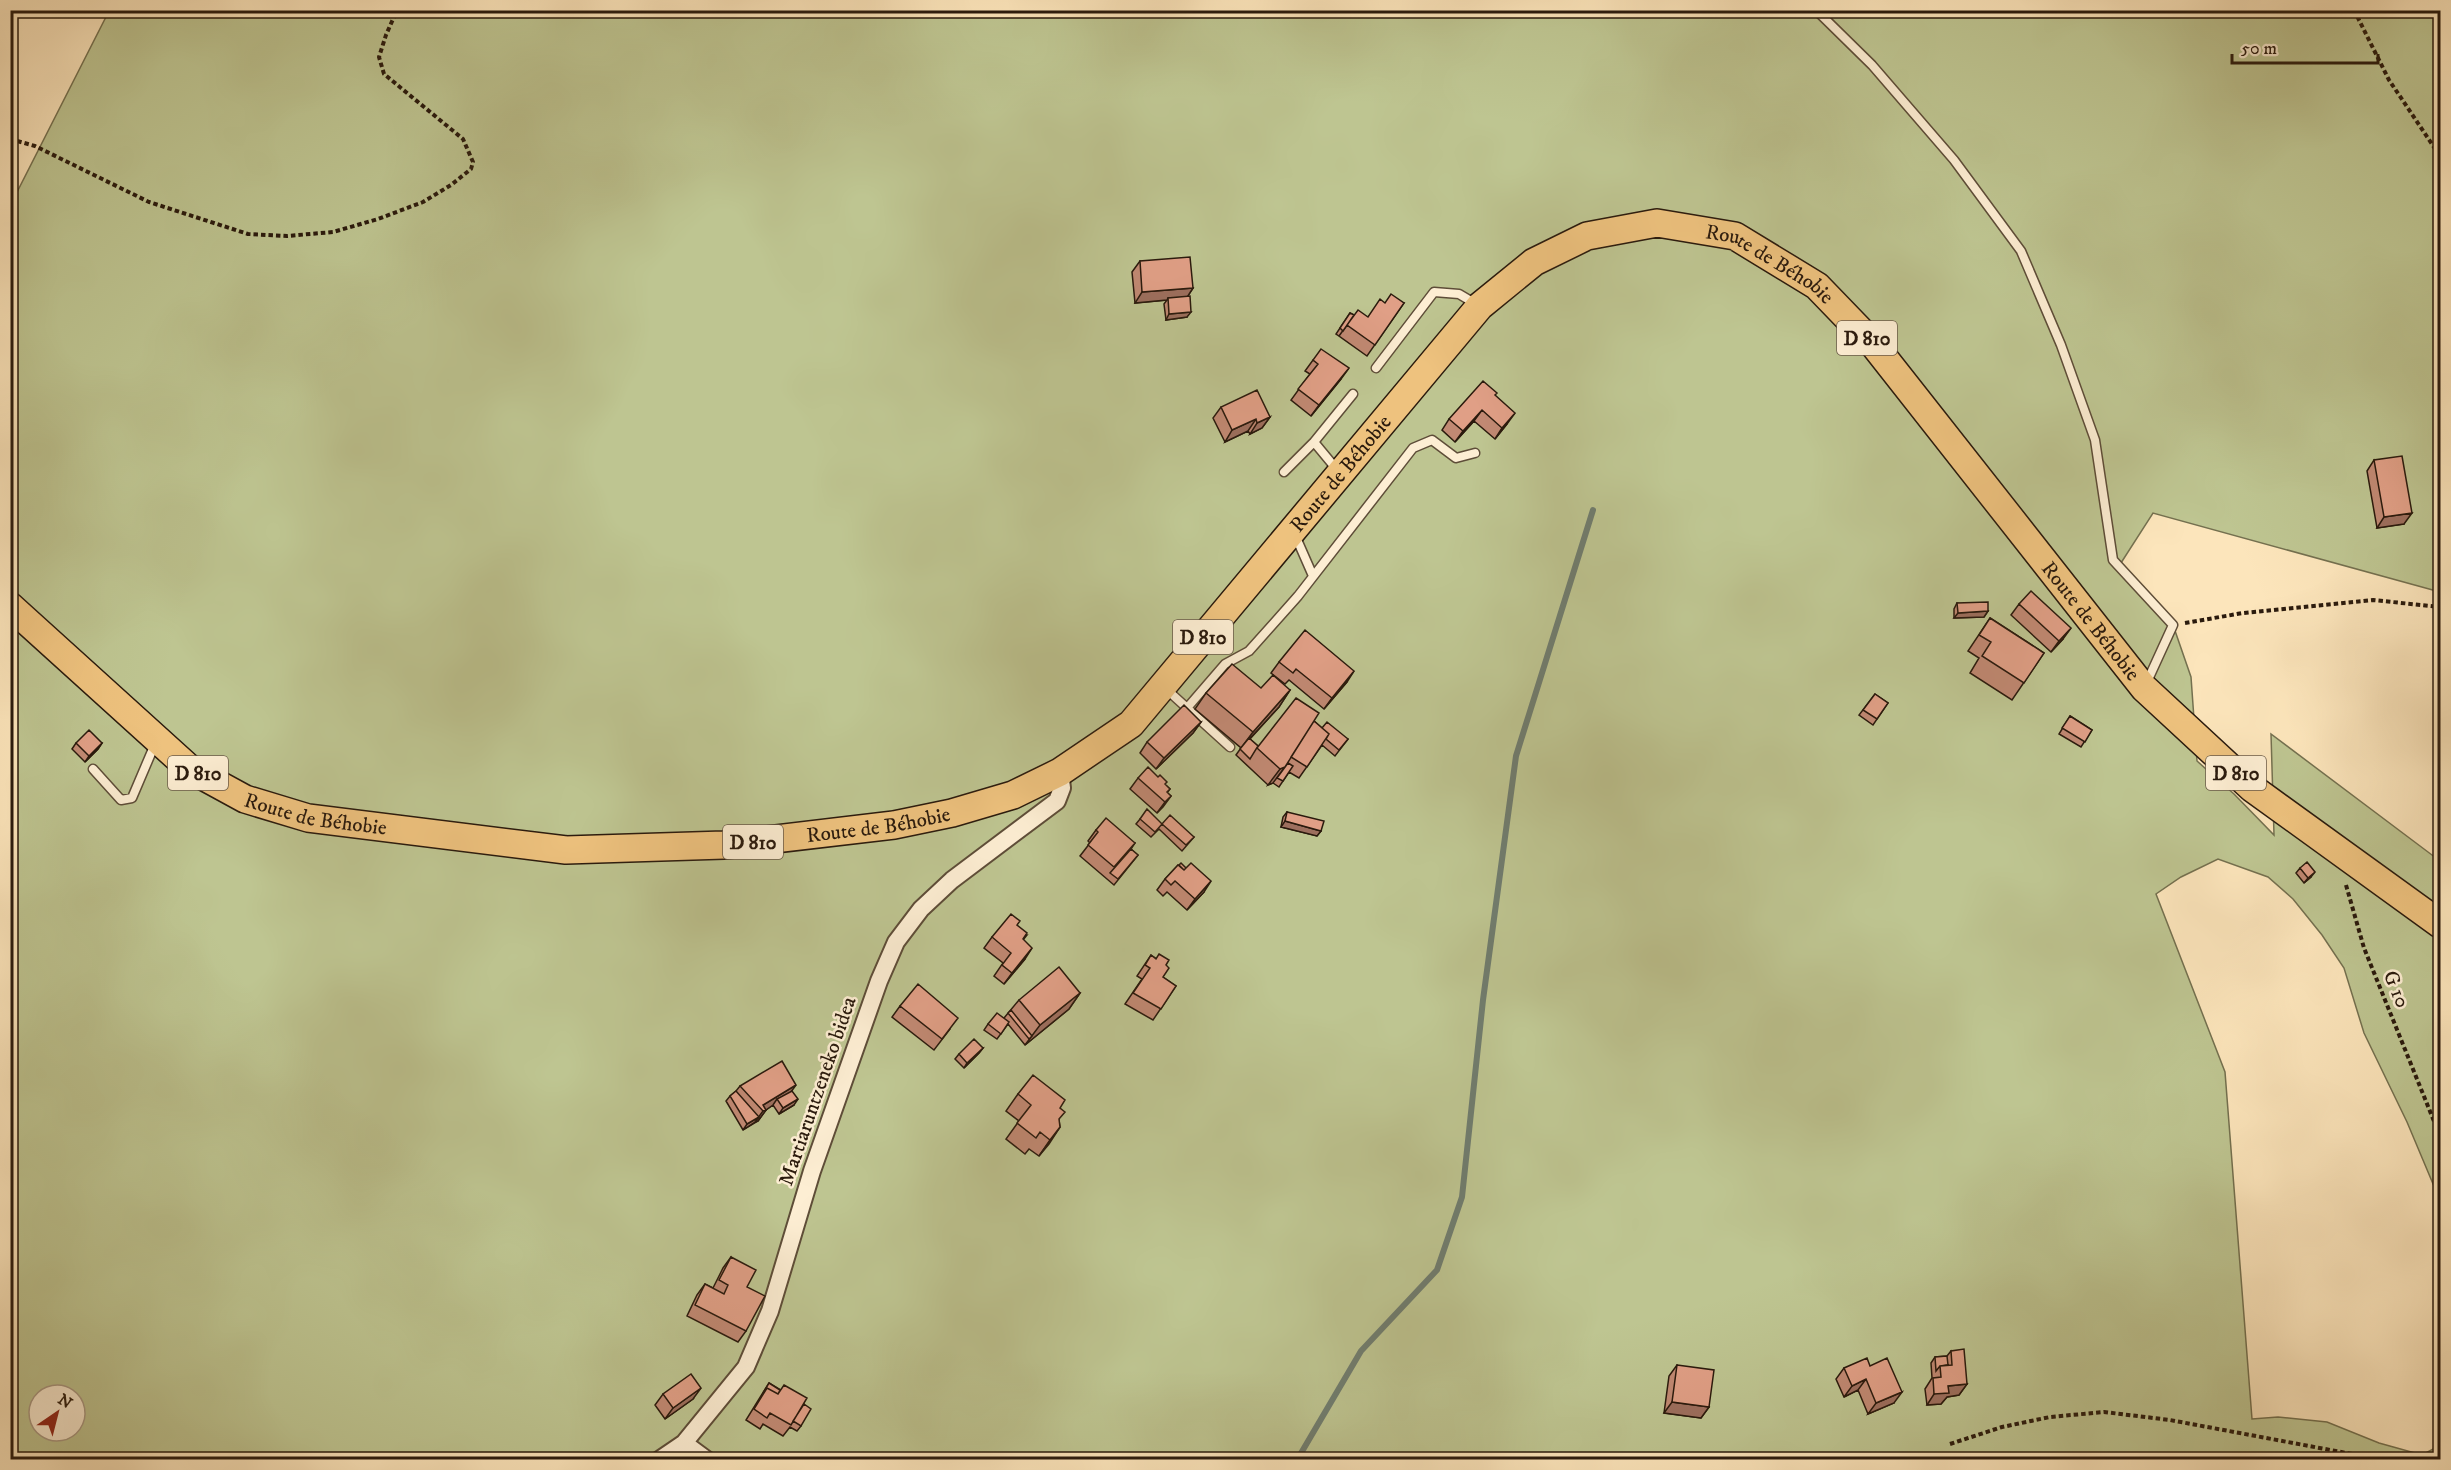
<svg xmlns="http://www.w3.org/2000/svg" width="2451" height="1470" font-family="'IM FELL DW Pica',serif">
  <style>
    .green { fill: #bec591; stroke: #74704f; stroke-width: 1.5; fill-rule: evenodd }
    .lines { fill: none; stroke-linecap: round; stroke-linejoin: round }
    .stream { stroke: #707d6f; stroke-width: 6 }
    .service-casing { stroke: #5e4d38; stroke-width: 11 }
    .minor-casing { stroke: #5e4d38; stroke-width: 20 }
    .primary-casing { stroke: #2a1a0d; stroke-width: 30 }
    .path { stroke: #2a1a0d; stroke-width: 4; stroke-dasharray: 4.5 3; stroke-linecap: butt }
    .service { stroke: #fdeed3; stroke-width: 8 }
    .minor { stroke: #fdeed3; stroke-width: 16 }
    .primary { stroke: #eec27e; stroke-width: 27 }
    .wall { fill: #c18973; stroke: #2a1a0d; stroke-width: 1.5 }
    .shaded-wall { fill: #9d6f5e; stroke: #2a1a0d; stroke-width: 1.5 }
    .building { fill: #e09f86; stroke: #2a1a0d; stroke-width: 1.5 }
    .labels { text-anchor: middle; stroke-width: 5; stroke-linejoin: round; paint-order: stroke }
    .shield { fill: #fdeed3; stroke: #695a48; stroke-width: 1.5 }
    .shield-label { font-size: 20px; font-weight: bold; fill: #2a1a0d }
    .street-label { font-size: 21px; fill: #2a1a0d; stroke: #fdeed3 }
  </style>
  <rect width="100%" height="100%" fill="#fce5bb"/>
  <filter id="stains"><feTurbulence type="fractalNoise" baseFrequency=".00333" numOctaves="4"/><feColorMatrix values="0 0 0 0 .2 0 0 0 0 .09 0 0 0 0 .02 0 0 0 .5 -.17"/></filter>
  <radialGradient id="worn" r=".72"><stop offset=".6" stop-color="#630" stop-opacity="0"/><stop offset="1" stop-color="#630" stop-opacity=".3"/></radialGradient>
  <path class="green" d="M 109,11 L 2440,11 L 2440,592 L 2153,513 L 2119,566 L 2173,625 L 2191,677 L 2197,761 L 2234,794 L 2274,835 L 2271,734 L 2440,861 L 2440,1208 L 2436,1191 L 2407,1122 L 2364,1033 L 2344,968 L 2322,935 L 2293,899 L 2268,877 L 2218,859 L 2181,877 L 2156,894 L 2225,1072 L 2252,1419 L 2278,1417 L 2327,1422 L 2379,1443 L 2422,1455 L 2439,1446 L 2440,1443 L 2440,1459 L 11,1459 L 10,206 ZM 39,1395 L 75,1395 L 75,1431 L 39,1431 Z"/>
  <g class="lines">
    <path class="stream" d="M 1297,1460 L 1361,1351 L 1437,1270 L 1462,1197 L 1483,1000 L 1516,756 L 1593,510"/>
    <g class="service-casing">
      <path id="service" d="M 1816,10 L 1872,65 L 1954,160 L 2021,251 L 2061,345 L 2095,440 L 2113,560 L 2173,625 L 2146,684
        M 1376,368 L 1434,292 L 1459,294 L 1476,304
        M 1314,442 L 1338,471
        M 1284,472 L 1314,442 L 1353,394
        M 1295,535 L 1313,576
        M 1165,688 L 1187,708 L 1225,664 L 1249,651 L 1298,596 L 1413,448 L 1432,440 L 1456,458 L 1475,453
        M 1187,708 L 1230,747
        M 93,769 L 121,800 L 132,798 L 155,744"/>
    </g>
    <g class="minor-casing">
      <path id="minor" d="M 684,1443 L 707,1460
        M 659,1460 L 684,1443 L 746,1367 L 770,1311 L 812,1171 L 879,981 L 896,942 L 921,909 L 952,880 L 1057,801 L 1062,788 L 1060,772"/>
    </g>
    <g class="primary-casing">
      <g id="primary">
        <path id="s1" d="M 10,606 L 190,769 L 245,799 L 308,818 L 566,850 L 724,845 L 894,825 L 952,813 L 1013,795 L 1060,772 L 1131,724 L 1480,306 L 1534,262 L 1587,236 L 1657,223 L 1735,236 L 1817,286 L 1874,345 L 2144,688 L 2252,788 L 2440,924"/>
      </g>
    </g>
    <path class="path" d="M 2354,10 L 2389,80 L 2440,156
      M 10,139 L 35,146 L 149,202 L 248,234 L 287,236 L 333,232 L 378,219 L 423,202 L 451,185 L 471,169 L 473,162 L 463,139 L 384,74 L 379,57 L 386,35 L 397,10
      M 2185,623 L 2243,613 L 2373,600 L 2440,607
      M 2346,885 L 2364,948 L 2440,1136
      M 1950,1444 L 2002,1427 L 2050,1417 L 2104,1412 L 2170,1420 L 2384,1460"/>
    <use href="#service" class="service"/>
    <use href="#minor" class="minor"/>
    <use href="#primary" class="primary"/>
  </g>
  <path class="wall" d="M 1140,261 L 1193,288 L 1187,297 L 1187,317 L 1166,320 L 1164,304 L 1167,300 L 1135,303 L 1132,272 Z
    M 1385,303 L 1404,303 L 1367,356 L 1339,336 L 1347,325 L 1339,336 L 1336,334 L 1350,313 L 1354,315 L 1368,317 Z
    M 1313,360 L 1341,379 L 1311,416 L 1291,400 L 1310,374 L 1305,371 Z
    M 1495,395 L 1507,424 L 1495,439 L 1474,421 L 1455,442 L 1442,430 L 1449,419 Z
    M 1221,407 L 1270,417 L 1262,428 L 1250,434 L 1248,431 L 1225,442 L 1213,418 Z
    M 2374,460 L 2404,524 L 2377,528 L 2367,471 Z
    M 1957,603 L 1988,611 L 1984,617 L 1954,618 L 1954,609 Z
    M 2019,604 L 2063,639 L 2051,652 L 2011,615 Z
    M 1990,618 L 2044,653 L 2012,700 L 1970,673 L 1979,658 L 1968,651 Z
    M 1279,662 L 1347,682 L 1324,709 L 1289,680 L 1285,684 L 1271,673 Z
    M 1261,688 L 1290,690 L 1279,707 L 1250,739 L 1258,746 L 1314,721 L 1322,728 L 1348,739 L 1335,756 L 1322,745 L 1299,778 L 1289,772 L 1279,787 L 1273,783 L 1268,785 L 1236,755 L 1241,748 L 1195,709 L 1206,693 Z
    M 1875,694 L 1888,703 L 1873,725 L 1859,715 Z
    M 2070,716 L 2092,730 L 2081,747 L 2059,734 Z
    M 1201,722 L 1193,733 L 1156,769 L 1140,753 L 1147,742 Z
    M 76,743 L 102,743 L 98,749 L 85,762 L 72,749 Z
    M 1138,778 L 1165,785 L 1170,789 L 1167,793 L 1171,796 L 1157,813 L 1130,789 Z
    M 1287,812 L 1321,831 L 1317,836 L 1281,827 L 1283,817 Z
    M 1140,819 L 1162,824 L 1194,837 L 1182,851 L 1159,829 L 1151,837 L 1136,824 Z
    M 1096,830 L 1135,843 L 1131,849 L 1138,855 L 1114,885 L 1080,856 L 1090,843 L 1088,841 Z
    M 1178,865 L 1204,892 L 1187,910 L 1167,892 L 1163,896 L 1157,890 L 1165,879 Z
    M 2300,868 L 2311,877 L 2304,883 L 2296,873 Z
    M 1027,935 L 1023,940 L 1025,959 L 1004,984 L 994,976 L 1003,963 L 984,948 L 992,937 Z
    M 1151,955 L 1166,965 L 1163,977 L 1176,986 L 1153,1020 L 1125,1004 L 1142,979 L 1137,976 Z
    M 1080,993 L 1069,1009 L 1025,1045 L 1008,1024 L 997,1039 L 984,1030 L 988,1024 L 1004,1018 L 1019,1000 Z
    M 900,1006 L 950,1029 L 934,1050 L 892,1017 Z
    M 983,1048 L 979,1053 L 964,1068 L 955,1059 L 959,1054 Z
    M 740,1086 L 792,1091 L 794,1105 L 779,1114 L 773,1105 L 766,1110 L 758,1121 L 743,1130 L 726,1101 L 730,1096 L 736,1091 Z
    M 1018,1094 L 1060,1108 L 1059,1120 L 1060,1127 L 1039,1156 L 1029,1149 L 1025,1154 L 1006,1139 L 1019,1121 L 1006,1111 Z
    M 731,1257 L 747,1287 L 746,1331 L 738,1342 L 687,1316 L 697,1295 L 705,1284 L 713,1288 L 723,1268 Z
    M 1951,1351 L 1967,1384 L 1959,1395 L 1947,1397 L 1941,1404 L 1927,1405 L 1925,1389 L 1932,1378 L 1931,1363 L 1935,1357 L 1947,1356 Z
    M 1677,1365 L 1709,1407 L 1701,1418 L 1664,1413 L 1669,1376 Z
    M 1870,1366 L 1894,1403 L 1868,1414 L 1858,1390 L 1844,1397 L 1836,1379 L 1844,1368 Z
    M 769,1383 L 804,1404 L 801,1426 L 797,1431 L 790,1427 L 783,1436 L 763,1424 L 760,1429 L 746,1420 Z
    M 663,1394 L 693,1399 L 665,1419 L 655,1405 Z"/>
  <path class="shaded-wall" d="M 1193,288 L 1186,299 L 1168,298 L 1167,300 L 1135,303 L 1142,292 Z
    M 1191,312 L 1187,317 L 1166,320 L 1169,314 Z
    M 1349,368 L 1341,379 L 1311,416 L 1319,405 Z
    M 1482,410 L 1474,421 L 1455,442 L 1463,431 Z
    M 1515,413 L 1507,424 L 1495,439 L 1502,428 Z
    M 1270,417 L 1262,428 L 1250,434 L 1257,423 Z
    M 1256,419 L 1248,431 L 1225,442 L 1232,430 Z
    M 2412,513 L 2404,524 L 2377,528 L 2384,517 Z
    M 1988,611 L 1984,617 L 1954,618 L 1958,613 Z
    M 2071,628 L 2063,639 L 2051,652 L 2059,641 Z
    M 1354,671 L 1347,682 L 1324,709 L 1332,698 Z
    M 1290,690 L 1279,707 L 1241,748 L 1253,732 Z
    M 1201,722 L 1193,733 L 1156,769 L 1164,758 Z
    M 102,743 L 98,749 L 85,762 L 89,756 Z
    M 1285,767 L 1273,783 L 1268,785 L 1280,769 Z
    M 1171,796 L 1163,807 L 1157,813 L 1165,802 Z
    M 1285,821 L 1321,831 L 1317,836 L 1281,827 Z
    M 2315,872 L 2311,877 L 2304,883 L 2308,878 Z
    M 1211,881 L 1204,892 L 1187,910 L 1195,899 Z
    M 1032,948 L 1025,959 L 1004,984 L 1012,973 Z
    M 1080,993 L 1069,1009 L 1025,1045 L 1040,1025 Z
    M 983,1048 L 979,1053 L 964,1068 L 967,1063 Z
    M 796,1085 L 788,1096 L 777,1099 L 773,1105 L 766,1110 L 758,1121 L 755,1122 L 763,1111 L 763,1105 Z
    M 798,1099 L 794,1105 L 779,1114 L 783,1108 Z
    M 759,1117 L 755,1122 L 743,1130 L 747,1124 Z
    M 1060,1127 L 1049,1144 L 1039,1156 L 1050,1140 Z
    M 1866,1379 L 1858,1390 L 1844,1397 L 1852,1386 Z
    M 1967,1384 L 1959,1395 L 1947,1397 L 1941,1404 L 1927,1405 L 1934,1394 L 1948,1386 Z
    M 701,1388 L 693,1399 L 665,1419 L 673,1408 Z
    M 1902,1392 L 1894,1403 L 1868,1414 L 1876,1403 Z
    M 1672,1402 L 1709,1407 L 1701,1418 L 1664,1413 Z"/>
  <path class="building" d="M 1190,257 L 1193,288 L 1142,292 L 1140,261 Z
    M 1391,294 L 1404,303 L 1375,345 L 1347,325 L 1358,310 L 1368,317 L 1380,299 L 1385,303 Z
    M 1190,296 L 1191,312 L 1169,314 L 1168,298 Z
    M 1350,313 L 1354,315 L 1343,331 L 1340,328 Z
    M 1321,349 L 1349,368 L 1319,405 L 1298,389 L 1318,364 L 1313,360 Z
    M 1483,381 L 1497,393 L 1495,395 L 1515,413 L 1502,428 L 1482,410 L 1463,431 L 1449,419 Z
    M 1257,390 L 1270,417 L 1257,423 L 1256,419 L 1232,430 L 1221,407 Z
    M 2402,456 L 2412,513 L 2384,517 L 2374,460 Z
    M 2031,591 L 2071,628 L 2059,641 L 2019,604 Z
    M 1988,602 L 1988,611 L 1958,613 L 1957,603 Z
    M 1990,618 L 2044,653 L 2024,683 L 1982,656 L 1991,642 L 1979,635 Z
    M 1305,630 L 1354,671 L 1332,698 L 1296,669 L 1293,673 L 1279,662 Z
    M 1232,664 L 1261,688 L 1273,675 L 1290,690 L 1253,732 L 1206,693 Z
    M 1875,694 L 1888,703 L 1877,719 L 1863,710 Z
    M 1296,698 L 1319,713 L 1285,767 L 1280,769 L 1257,748 Z
    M 1184,705 L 1201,722 L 1164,758 L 1147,742 Z
    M 2070,716 L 2092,730 L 2085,742 L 2062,728 Z
    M 1314,721 L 1329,734 L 1307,767 L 1291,757 Z
    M 1327,722 L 1348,739 L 1339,750 L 1326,739 L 1329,734 L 1322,728 Z
    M 89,730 L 102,743 L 89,756 L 76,743 Z
    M 1249,738 L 1258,746 L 1250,759 L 1240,749 Z
    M 1288,763 L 1293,766 L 1283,781 L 1277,778 Z
    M 1148,767 L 1158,777 L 1160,775 L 1167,782 L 1165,784 L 1170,789 L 1167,792 L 1171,796 L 1165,802 L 1138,778 Z
    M 1147,809 L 1162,824 L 1170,815 L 1194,837 L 1186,845 L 1162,824 L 1155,832 L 1140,819 Z
    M 1287,812 L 1324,821 L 1321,831 L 1285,821 Z
    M 1106,818 L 1135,843 L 1114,867 L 1088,845 L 1098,832 L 1096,830 Z
    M 1131,849 L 1138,855 L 1118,879 L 1110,873 Z
    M 2307,862 L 2315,872 L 2308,878 L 2300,868 Z
    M 1181,863 L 1186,868 L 1184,870 L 1179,865 Z
    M 1191,863 L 1211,881 L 1195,899 L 1175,881 L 1171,885 L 1165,879 L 1178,865 L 1184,870 Z
    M 1011,914 L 1020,921 L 1017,925 L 1027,933 L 1023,939 L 1032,948 L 1012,973 L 1002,965 L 1011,953 L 992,937 Z
    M 1159,954 L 1169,960 L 1166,965 L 1169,968 L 1163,977 L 1176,986 L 1161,1009 L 1133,993 L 1150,968 L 1145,965 L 1151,955 L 1156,959 Z
    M 1059,967 L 1080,993 L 1040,1025 L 1019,1000 Z
    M 918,984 L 958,1018 L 942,1039 L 900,1006 Z
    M 1011,1010 L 1032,1036 L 1029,1039 L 1008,1013 Z
    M 997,1013 L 1009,1022 L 1001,1034 L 988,1024 Z
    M 974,1039 L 983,1048 L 967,1063 L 959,1054 Z
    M 782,1061 L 796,1085 L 763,1105 L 766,1110 L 763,1111 L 740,1086 Z
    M 1033,1075 L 1065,1100 L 1060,1108 L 1065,1112 L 1059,1119 L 1060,1127 L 1050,1140 L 1040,1132 L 1036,1138 L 1017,1123 L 1031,1105 L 1018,1094 Z
    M 736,1091 L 759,1117 L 747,1124 L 730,1096 Z
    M 792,1091 L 798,1099 L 783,1108 L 777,1099 Z
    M 731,1257 L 756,1270 L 747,1287 L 765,1296 L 746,1331 L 695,1305 L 705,1284 L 724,1294 L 728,1285 L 719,1280 Z
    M 1964,1349 L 1967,1384 L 1948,1386 L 1949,1393 L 1934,1394 L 1933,1378 L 1941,1377 L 1940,1366 L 1952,1365 L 1951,1351 Z
    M 1947,1356 L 1948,1365 L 1940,1366 L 1936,1371 L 1935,1357 Z
    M 1867,1358 L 1870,1366 L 1887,1358 L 1902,1392 L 1876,1403 L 1866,1379 L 1852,1386 L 1844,1368 Z
    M 1677,1365 L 1714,1370 L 1709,1407 L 1672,1402 Z
    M 691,1374 L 701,1388 L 673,1408 L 663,1394 Z
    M 769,1383 L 780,1390 L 778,1394 L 767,1388 L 763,1393 Z
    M 784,1385 L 807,1398 L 791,1425 L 770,1413 L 767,1418 L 754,1409 L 767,1388 L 778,1394 Z
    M 804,1404 L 811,1409 L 801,1426 L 793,1421 Z"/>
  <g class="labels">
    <g class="shield">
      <rect x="1837" y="321" width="60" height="34" rx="4.5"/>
      <rect x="1173" y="620" width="60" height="34" rx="4.5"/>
      <rect x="168" y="756" width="60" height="34" rx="4.5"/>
      <rect x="2206" y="756" width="60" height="34" rx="4.5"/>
      <rect x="723" y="825" width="60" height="34" rx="4.5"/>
    </g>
    <g class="shield-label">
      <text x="1867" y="345">D 810</text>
      <text x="1203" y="644">D 810</text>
      <text x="198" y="780">D 810</text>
      <text x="2236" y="780">D 810</text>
      <text x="753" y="849">D 810</text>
    </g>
    <g class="street-label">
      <text dy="7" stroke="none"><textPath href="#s1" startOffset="2088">Route de Béhobie</textPath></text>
      <text dy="7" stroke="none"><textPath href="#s1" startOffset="1548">Route de Béhobie</textPath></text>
      <text dy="7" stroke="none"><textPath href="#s1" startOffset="2574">Route de Béhobie</textPath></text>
      <text dy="7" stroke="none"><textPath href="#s1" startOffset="378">Route de Béhobie</textPath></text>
      <text dy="7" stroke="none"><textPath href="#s1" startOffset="945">Route de Béhobie</textPath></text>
      <text transform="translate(2397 989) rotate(68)" y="7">G 10</text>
      <text transform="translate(817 1091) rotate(-71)" y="7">Martiaruntzeneko bidea</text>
    </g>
  </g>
  <rect width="2451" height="1470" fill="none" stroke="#fce5bb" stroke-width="36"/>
  <rect x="12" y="12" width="2427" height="1446" fill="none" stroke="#2a1a0d" stroke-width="3"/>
  <rect x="18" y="18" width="2415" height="1434" fill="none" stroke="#2a1a0d" stroke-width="1.5"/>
  <g transform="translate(57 1413) rotate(35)"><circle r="28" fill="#fdeed3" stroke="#a99984" stroke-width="1.5"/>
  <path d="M0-4.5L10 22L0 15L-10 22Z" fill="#8f2418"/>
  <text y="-9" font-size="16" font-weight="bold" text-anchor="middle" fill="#2a1a0d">N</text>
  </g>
  <path d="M2232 54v9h146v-9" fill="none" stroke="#2a1a0d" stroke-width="3"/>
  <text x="2241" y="54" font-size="18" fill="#2a1a0d" stroke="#fdeed3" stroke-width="4.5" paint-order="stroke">50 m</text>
  <rect width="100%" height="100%" filter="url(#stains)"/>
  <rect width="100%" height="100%" fill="url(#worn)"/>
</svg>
